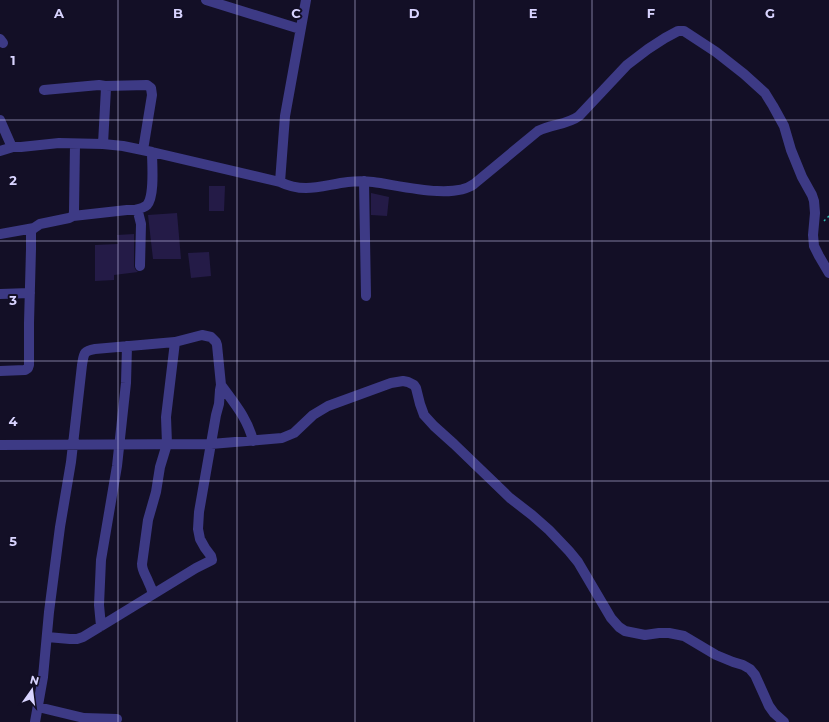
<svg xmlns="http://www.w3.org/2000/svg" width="829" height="722" font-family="Montserrat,sans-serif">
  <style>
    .building { fill: #241b47 }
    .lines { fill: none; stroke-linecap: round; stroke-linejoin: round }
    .path { stroke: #2fb8b0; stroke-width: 1.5; stroke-dasharray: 2 3; stroke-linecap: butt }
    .minor { stroke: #3d3a85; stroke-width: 10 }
    .grid { fill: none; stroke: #d9d4ff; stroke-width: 1; stroke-opacity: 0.55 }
    .grid-label { font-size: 13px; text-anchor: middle; font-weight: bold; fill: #d9d4ff; stroke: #130f26; stroke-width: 4; stroke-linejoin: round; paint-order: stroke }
  </style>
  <rect width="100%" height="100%" fill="#130f26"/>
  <path class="building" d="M 209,186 L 225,186 L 224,211 L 209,211 Z
    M 371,193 L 389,197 L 387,216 L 371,215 Z
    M 177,213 L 181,259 L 153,259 L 148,215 Z
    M 134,234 L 134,266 L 135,269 L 138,272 L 114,275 L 114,280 L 95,281 L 95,245 L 118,244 L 117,235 Z
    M 209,252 L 211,276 L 191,278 L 188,253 Z"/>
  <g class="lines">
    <path class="path" d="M 824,221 L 829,216"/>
    <path class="minor" d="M 206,0 L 300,29
      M 0,39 L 3,43
      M 105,86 L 147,85 L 151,88 L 152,95 L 143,150
      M 44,90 L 99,85 L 105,86 L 106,88 L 103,144
      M 0,120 L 11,145 L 13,147 L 21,147 L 59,143 L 103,144 L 123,146 L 152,152 L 280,182 L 285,116 L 306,0
      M 0,151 L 13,147
      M 364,181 L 366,296
      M 280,182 C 305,194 323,185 348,182 C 356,181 365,181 373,182 C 398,185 453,200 474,184 L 538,131 C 551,124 567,125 579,116 L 627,65 L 648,49 L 665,38 L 678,31 L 684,31 L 716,52 L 744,74 L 765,93 L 773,106 L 784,126 L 791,150 L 802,177 L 812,195 L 814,201 L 815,213 L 813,235 L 814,246 L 819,256 L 829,273
      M 135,210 C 139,209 144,208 147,205 C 155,196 152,164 152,152
      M 73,216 L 127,210 L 135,210 L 138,212 L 141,224 L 140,266
      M 0,234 L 34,228 L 40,224 L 69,218 L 73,216 L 74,212 L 75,144
      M 0,294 L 30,293
      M 0,371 L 25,370 L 28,368 L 29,365 L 29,323 L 31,249 L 31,231 L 34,228
      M 221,385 C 234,403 248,419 253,441
      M 0,445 L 211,444 L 282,438 L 294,433 L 313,415 L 328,406 L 391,383 L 403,381 L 408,382 L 414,385 L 416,388 L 420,404 L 424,415 L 434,426 L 454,444 L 510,498 L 532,515 L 549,530 L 569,551 L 578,562 L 611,618 L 619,627 L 625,631 L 645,635 L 659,633 L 669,633 L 684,636 L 716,655 L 733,662 L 743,665 L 750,669 L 755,675 L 769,706 L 774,713 L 784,722
      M 153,594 C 152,590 150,585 148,581 C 146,575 142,571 142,564 L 148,520 L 156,492 L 160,467 L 167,444 L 166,417 L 175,342
      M 101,626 L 99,605 L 101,560 L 117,466 L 126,383 L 127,346
      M 38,707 L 84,718 L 117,719
      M 35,722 L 43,677 L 49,612 L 60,527 L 71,462 L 82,365 C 84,354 83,351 95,349 L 175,342 L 202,335 L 211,337 L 216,342 L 217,345 L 221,385 L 220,390 L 219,404 L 216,415 L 199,512 L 198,529 L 200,539 L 205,548 L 211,556 L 212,560 L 196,568 L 111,620 L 83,637 L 77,639 L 70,639 L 47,637"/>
  </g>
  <path class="grid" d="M 118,0 L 118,722M 237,0 L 237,722M 355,0 L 355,722M 474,0 L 474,722M 592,0 L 592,722M 711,0 L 711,722M 0,120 L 829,120M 0,241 L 829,241M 0,361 L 829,361M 0,481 L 829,481M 0,602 L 829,602"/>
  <g class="grid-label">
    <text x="59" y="18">A</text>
    <text x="178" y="18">B</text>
    <text x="296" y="18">C</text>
    <text x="414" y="18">D</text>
    <text x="533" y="18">E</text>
    <text x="651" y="18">F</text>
    <text x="770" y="18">G</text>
    <text x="13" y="65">1</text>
    <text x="13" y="185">2</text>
    <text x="13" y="305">3</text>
    <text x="13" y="426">4</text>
    <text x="13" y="546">5</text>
  </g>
  <g transform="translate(32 690) rotate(14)" stroke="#130f26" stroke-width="3" paint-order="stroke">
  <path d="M0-3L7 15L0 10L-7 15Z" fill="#d9d4ff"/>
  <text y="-6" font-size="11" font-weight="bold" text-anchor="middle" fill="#d9d4ff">N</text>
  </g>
</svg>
